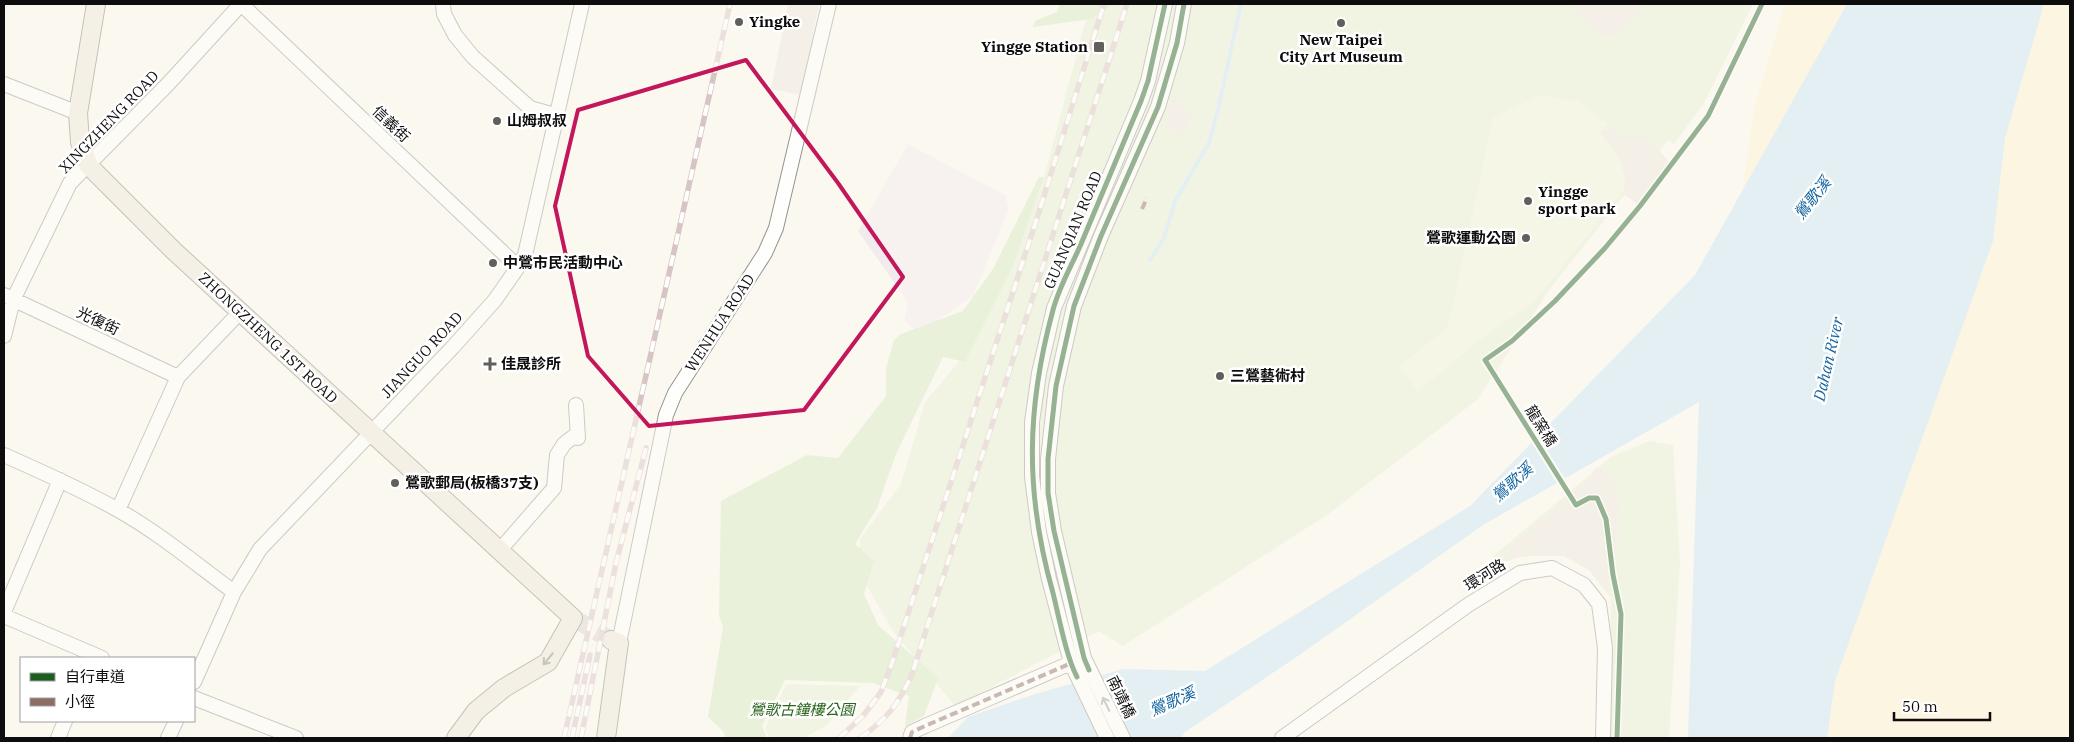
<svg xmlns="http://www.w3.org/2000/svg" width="2074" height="742" font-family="'IBM Plex Serif','Noto Sans TC',serif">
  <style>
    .industrial { fill: #f2ebee }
    .green { fill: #e4f0d0 }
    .forest { fill: #d4e8be }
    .sand { fill: #fcf1d1 }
    .pitch { fill: #eef4da }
    .plaza { fill: #ebe7dc }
    .water { fill: #c6e5f5 }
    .pier { fill: #fbf8f0 }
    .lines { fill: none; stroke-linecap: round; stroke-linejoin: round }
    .stream { stroke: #c6e5f5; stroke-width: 4 }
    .major-tunnel { stroke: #d7d5ce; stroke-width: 18; stroke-dasharray: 18 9; stroke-linecap: butt }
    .minor-casing { stroke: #94938f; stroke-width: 16 }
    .major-casing { stroke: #81807c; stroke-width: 20 }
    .minor { stroke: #fefefd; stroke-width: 14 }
    .major { stroke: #ece7d7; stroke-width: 18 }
    .rail-casing { stroke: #d7c4c4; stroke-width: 5.5 }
    .rail { stroke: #fff; stroke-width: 4; stroke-dasharray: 11; stroke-linecap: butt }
    .quiet { stroke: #8d6e63; stroke-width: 4; stroke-dasharray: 8 4; stroke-linecap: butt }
    .cycleway-casing { stroke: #fff; stroke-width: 8 }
    .cycleway { stroke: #1b5e20; stroke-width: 5 }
    .oneway { stroke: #88857c }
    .oneway2 { stroke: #9e9e9d }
    .marked { fill: none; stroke: #c2185b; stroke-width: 4; stroke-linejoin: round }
    .poi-dot { fill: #605f5c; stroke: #fff; stroke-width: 2 }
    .labels { text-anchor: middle; stroke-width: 5; stroke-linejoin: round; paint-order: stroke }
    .poi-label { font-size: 15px; font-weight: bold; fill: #0d0d0d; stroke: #fff; text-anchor: start }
    .street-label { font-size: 15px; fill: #0d0d0d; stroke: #fff }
    .park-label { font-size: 15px; font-style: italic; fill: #2c651c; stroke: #fff }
    .water-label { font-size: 16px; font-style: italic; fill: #1465a0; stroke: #fff }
  </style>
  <rect width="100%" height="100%" fill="#fbf8f0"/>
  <path class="industrial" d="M 908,144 L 1005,195 L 1009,209 L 973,296 L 919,333 L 904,320 L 908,302 L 858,231 Z"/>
  <path class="green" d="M 1090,4 L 1753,4 L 1703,105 L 1674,144 L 1668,140 L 1552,286 L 1477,400 L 1327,515 L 1123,646 L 1099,631 L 955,706 L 892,630 L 858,570 L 860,539 L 901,484 L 925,402 L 968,351 L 1014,264 L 1044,177 Z
    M 1649,441 L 1673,445 L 1680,562 L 1669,738 L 1608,738 L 1611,598 L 1583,563 L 1560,552 L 1516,558 L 1492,557 L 1611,457 Z
    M 786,684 L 860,686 L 827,725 L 804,738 L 770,738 L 765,729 Z"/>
  <path class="forest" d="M 1060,4 L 1110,4 L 1110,7 L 1091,19 L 1033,27 L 1035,21 L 1057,12 Z
    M 1039,177 L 1044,177 L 1014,264 L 965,362 L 943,357 L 896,454 L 877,508 L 855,544 L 874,561 L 864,594 L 878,625 L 938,678 L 924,716 L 905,726 L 909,696 L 873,683 L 785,680 L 762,726 L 767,738 L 726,738 L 723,731 L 708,717 L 723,627 L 719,616 L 721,501 L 807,455 L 838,458 L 886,396 L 886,368 L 894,340 L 901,334 L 963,311 L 993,269 Z"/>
  <path class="sand" d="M 1785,4 L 2070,4 L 2070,738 L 1706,738 L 1717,375 L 1754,109 Z"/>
  <path class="pitch" d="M 1540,95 L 1580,102 L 1616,132 L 1637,173 L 1534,302 L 1488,333 L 1418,391 L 1399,367 L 1448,327 L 1493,118 Z"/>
  <path class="plaza" d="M 788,4 L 819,4 L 813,33 L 817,38 L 806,96 L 771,89 Z
    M 1573,4 L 1647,4 L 1618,35 L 1599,35 L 1573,11 Z
    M 1174,94 L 1191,113 L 1185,135 L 1163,127 Z
    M 1609,123 L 1617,130 L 1614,137 L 1649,137 L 1671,165 L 1640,206 L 1623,194 L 1625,180 L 1621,163 L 1612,148 L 1600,133 Z
    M 1596,467 L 1610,476 L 1618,494 L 1619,525 L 1617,569 L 1607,587 L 1601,585 L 1590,571 L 1564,556 L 1521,556 L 1498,565 L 1515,543 L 1589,479 Z"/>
  <path class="water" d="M 1847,4 L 2044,4 L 2005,138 L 1993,241 L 1835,681 L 1827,738 L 1688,738 L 1699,402 L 1483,525 L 1298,656 L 1185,732 L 1181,738 L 948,738 L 968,717 L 1032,695 L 1123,669 L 1205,671 L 1470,506 L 1695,275 Z"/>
  <path class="pier" d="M 1537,434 L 1566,480 L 1558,485 L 1530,440 Z"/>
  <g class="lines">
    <path class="stream" d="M 1150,260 L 1164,238 L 1175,201 L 1209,143 L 1218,110 L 1241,4"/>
    <path class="major-tunnel" d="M 573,618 L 611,640"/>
    <g class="minor-casing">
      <path id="minor" d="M 241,4 L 518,267
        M 443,4 L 444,14 L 455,35 L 473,57 L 530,108 L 558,116
        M 4,84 L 78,113
        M 4,295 L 178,377
        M 4,336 L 13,300 L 70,183 L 168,84 L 241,4
        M 4,455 C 42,472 81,489 118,510 C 159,533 196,564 234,592
        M 118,510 L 178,377 L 240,312
        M 499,551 L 554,488 L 557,455 L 564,444 L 573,437 L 578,438 L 576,405
        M 4,612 L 60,480
        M 4,616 L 102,658
        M 619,643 L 666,415 L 675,393 L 765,253 L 776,228 L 829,4
        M 194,682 L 234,592 L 260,549 L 453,347 L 495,300 L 518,267 L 525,255 L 582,4
        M 194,698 L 296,738
        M 58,738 L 65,721
        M 168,738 L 176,721
        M 910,738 L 912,732 L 925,726 L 1080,659
        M 1107,738 L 1071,663 L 1049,579 L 1039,532 L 1032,477 L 1032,422 L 1039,373 L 1054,308 L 1141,101 L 1148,81 L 1165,4
        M 1123,738 L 1084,658 L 1054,531 L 1048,493 L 1048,459 L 1056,386 L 1074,306 L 1101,236 L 1158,107 L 1177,43 L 1184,4
        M 1282,738 L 1468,605 L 1520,573 L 1552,568 L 1584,585 L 1599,604 L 1605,648 L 1603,738"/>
    </g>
    <g class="major-casing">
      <path id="major" d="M 96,4 L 78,113 L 80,142 L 89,166 L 174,251 L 573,618 L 548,662 L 504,688 L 476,711 L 456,738
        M 606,738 L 619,643 L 611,640"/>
    </g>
    <use href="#minor" class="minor"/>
    <use href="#major" class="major"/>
    <g class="rail-casing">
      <path id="rail" d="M 564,738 L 730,4
        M 572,738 L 590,655
        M 581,738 L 616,563 L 646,448
        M 839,738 L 863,716 L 881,692 L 891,666 L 1039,212 L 1104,4
        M 860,738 C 888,718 898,705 912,674 L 1127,4"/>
    </g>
    <use href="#rail" class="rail"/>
    <path class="quiet" d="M 1142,209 L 1146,200 L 1145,198
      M 910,738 L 912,732 L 925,726 L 1074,662"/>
    <g class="cycleway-casing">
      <path id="cycleway" d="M 1089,670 L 1084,658 L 1054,531 L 1048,493 L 1048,459 L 1056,386 L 1074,306 L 1101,236 L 1158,107 L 1177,43 L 1184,4
        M 1077,677 C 1066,656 1059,617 1053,593 C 1025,494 1026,409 1053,310 C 1059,287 1072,265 1081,244 C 1101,196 1121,148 1141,101 L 1148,81 L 1165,4
        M 1617,738 L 1621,614 L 1613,575 L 1606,519 L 1597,498 L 1589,498 L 1576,505 L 1485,360 L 1512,341 L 1555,301 L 1605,248 L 1640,206 L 1708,116 L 1762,4"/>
    </g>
    <use href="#cycleway" class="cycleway"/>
  </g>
  <defs><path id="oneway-shaft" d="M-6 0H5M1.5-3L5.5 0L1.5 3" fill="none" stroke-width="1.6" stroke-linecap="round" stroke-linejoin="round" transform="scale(1.25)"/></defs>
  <use class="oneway" href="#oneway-shaft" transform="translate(548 659) rotate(130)"/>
  <use class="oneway2" href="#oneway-shaft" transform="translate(1106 704) rotate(-116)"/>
  <path d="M0 0H2074V742H0ZM 746,60 L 838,183 L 903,277 L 804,410 L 649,426 L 588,356 L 555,206 L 578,110 Z" fill="#fbf8f0" fill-opacity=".55" fill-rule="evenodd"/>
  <path class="marked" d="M 746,60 L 838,183 L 903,277 L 804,410 L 649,426 L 588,356 L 555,206 L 578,110 Z"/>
  <g class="poi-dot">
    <circle cx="739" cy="22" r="5"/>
    <circle cx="1341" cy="23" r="5"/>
    <rect x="1093" y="41" width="12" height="12" rx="2.5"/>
    <circle cx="497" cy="121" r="5"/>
    <circle cx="1528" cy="201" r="5"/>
    <circle cx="1526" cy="238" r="5"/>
    <circle cx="493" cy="263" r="5"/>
    <path d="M487.5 356.5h5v5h5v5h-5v5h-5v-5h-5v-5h5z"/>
    <circle cx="1220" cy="376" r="5"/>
    <circle cx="395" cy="483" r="5"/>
  </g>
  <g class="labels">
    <g class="poi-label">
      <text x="749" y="27">Yingke</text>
      <text x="1341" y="45" text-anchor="middle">New Taipei<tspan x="1341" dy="17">City Art Museum</tspan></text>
      <text x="1088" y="52" text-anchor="end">Yingge Station</text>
      <text x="507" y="126">山姆叔叔</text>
      <text x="1538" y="197">Yingge<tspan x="1538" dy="17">sport park</tspan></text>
      <text x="1516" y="243" text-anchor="end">鶯歌運動公園</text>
      <text x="503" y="268">中鶯市民活動中心</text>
      <text x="501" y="369">佳晟診所</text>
      <text x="1230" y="381">三鶯藝術村</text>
      <text x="405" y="488">鶯歌郵局(板橋37支)</text>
    </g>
    <g class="street-label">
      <text transform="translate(109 122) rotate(-46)" y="5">XINGZHENG ROAD</text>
      <text transform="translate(391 124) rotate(43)" y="5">信義街</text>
      <text transform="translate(1073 230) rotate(-67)" y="5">GUANQIAN ROAD</text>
      <text transform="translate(98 321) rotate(25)" y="5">光復街</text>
      <text transform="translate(720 323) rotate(-57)" y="5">WENHUA ROAD</text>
      <text transform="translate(268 338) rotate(43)" y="5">ZHONGZHENG 1ST ROAD</text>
      <text transform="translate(422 355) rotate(-47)" y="5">JIANGUO ROAD</text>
      <text transform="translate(1541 426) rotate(58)" y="5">龍窯橋</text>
      <text transform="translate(1485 575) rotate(-32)" y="5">環河路</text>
      <text transform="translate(1121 697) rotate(64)" y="5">南靖橋</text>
    </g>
    <g class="park-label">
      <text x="802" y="715">鶯歌古鐘樓公園</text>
    </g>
    <g class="water-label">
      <text transform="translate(1812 198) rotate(-52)" y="6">鶯歌溪</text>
      <text transform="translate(1828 359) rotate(-77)" y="6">Dahan River</text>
      <text transform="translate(1512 482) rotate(-42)" y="6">鶯歌溪</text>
      <text transform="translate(1172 701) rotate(-24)" y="6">鶯歌溪</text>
    </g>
  </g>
  <rect width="2074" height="742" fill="none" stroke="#0d0d0d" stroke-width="10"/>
  <rect x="20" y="657" width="175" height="65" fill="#ffffff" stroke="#9e9e9e"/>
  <rect x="30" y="673" width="25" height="8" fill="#1b5e20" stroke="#9e9e9e"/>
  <text x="65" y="682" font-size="15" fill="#0d0d0d">自行車道</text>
  <rect x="30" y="698" width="25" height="8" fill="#8d6e63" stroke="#9e9e9e"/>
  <text x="65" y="707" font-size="15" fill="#0d0d0d">小徑</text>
  <path d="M1894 712v8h96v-8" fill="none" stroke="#0d0d0d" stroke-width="2.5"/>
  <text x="1902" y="712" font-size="15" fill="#0d0d0d" stroke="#ffffff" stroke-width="4" paint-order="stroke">50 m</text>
</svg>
